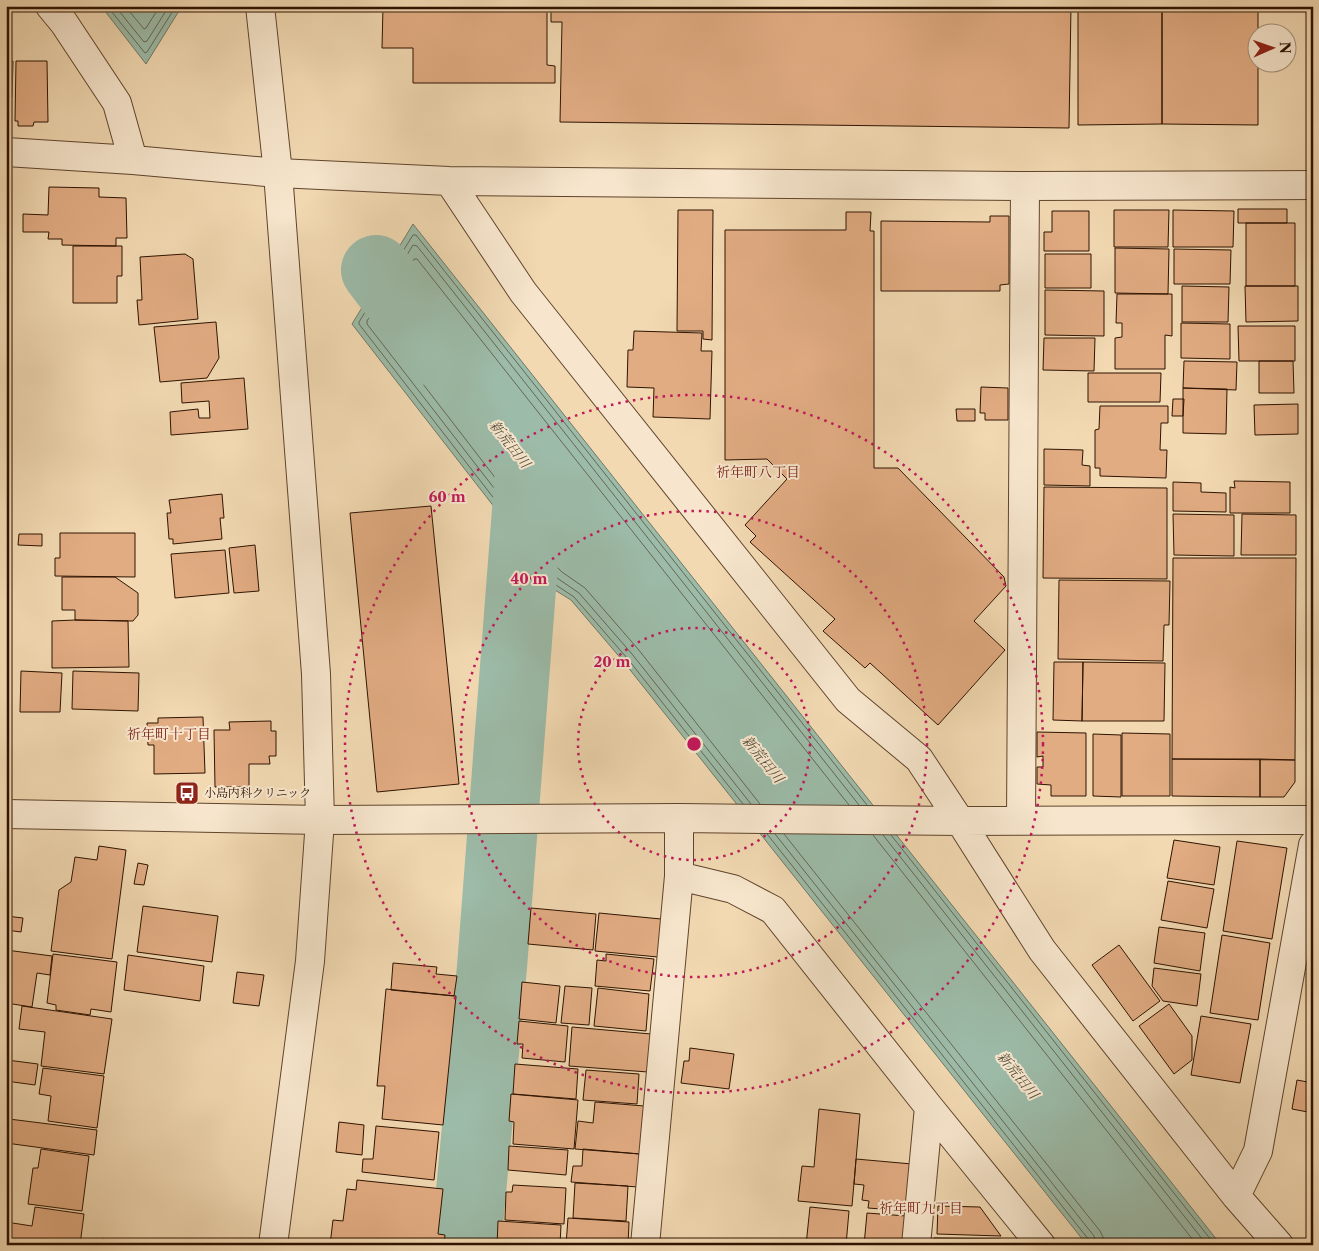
<svg xmlns="http://www.w3.org/2000/svg" width="1319" height="1251" font-family="'Libre Caslon Text','Noto Serif JP',serif">
  <style>
    .water { fill: #9cbba8; stroke: #707865 }
    .lines { fill: none; stroke-linecap: round; stroke-linejoin: round }
    .shore { stroke: #656754; stroke-width: 1 }
    .river { stroke: #9cbba8; stroke-width: 70 }
    .building { fill: #e2ac83; stroke: #2e1300 }
    .minor-casing { stroke: #5f442c; stroke-width: 30 }
    .tertiary-casing { stroke: #5f442c; stroke-width: 30 }
    .minor { stroke: #f7e6cd; stroke-width: 28 }
    .tertiary { stroke: #f7e6cd; stroke-width: 28 }
    .ring { fill: none; stroke: #c2185b; stroke-width: 2.5; stroke-dasharray: 2.5 5 }
    .labels { text-anchor: middle; stroke-width: 4; stroke-linejoin: round; paint-order: stroke }
    .poi-label { font-size: 12px; fill: #2e1300; stroke: #f7e6cd; text-anchor: start }
    .water-label { font-size: 14px; font-style: italic; fill: #544e3b; stroke: #f7e6cd }
    .neighbourhood-label { font-size: 14px; fill: #7a1f14; stroke: #f7e6cd }
    .centre { fill: #c2185b; stroke: #f7e6cd; stroke-width: 2.5 }
    .ring-label { font-size: 15px; text-anchor: middle; font-weight: bold; fill: #c2185b; stroke: #f7e6cd; stroke-width: 4; stroke-linejoin: round; paint-order: stroke }
  </style>
  <rect width="100%" height="100%" fill="#f2d9b2"/>
  <filter id="stains"><feTurbulence type="fractalNoise" baseFrequency=".004" numOctaves="4"/><feColorMatrix values="0 0 0 0 .2 0 0 0 0 .09 0 0 0 0 .02 0 0 0 .5 -.17"/></filter>
  <radialGradient id="worn" r=".72"><stop offset=".6" stop-color="#630" stop-opacity="0"/><stop offset="1" stop-color="#630" stop-opacity=".3"/></radialGradient>
  <path class="water" d="M 101,6 L 182,6 L 146,64 Z
    M 413,224 L 1221,1245 L 1087,1245 L 623,661 L 571,600 L 550,587 L 508,546 L 502,517 L 352,324 Z"/>
  <g class="lines">
    <path class="shore" d="M 107,6 L 145,53 L 147,52 L 176,6
      M 115,6 L 144,42 L 147,41 L 169,6
      M 125,6 L 144,29 L 146,28 L 160,6
      M 743,804 L 627,658 L 574,597 L 553,583 L 513,544 L 506,514 L 359,324 L 359,322 L 413,235 L 416,235 L 867,805
      M 751,804 L 632,654 L 579,593 L 557,578 L 519,541 L 511,510 L 367,324 L 367,321 L 413,245 L 417,246 L 859,805
      M 760,804 L 638,649 L 585,588 L 562,572 L 526,537 L 521,513 L 517,506 L 376,323 L 376,321 L 414,259 L 417,259 L 849,805
      M 767,834 L 1089,1240 L 1090,1245
      M 775,834 L 1094,1236 L 1096,1245
      M 784,834 L 1100,1231 L 1103,1237 L 1104,1245
      M 873,835 L 1197,1245
      M 883,835 L 1207,1245
      M 891,835 L 1215,1245"/>
    <path class="river" d="M 376,270 L 440,354
      M 466,1245 L 492,967 L 530,471"/>
  </g>
  <path class="building" d="M 383,6 L 547,6 L 547,65 L 555,66 L 555,83 L 413,83 L 413,48 L 382,48 Z
    M 551,6 L 1071,6 L 1069,128 L 560,122 L 562,22 L 551,22 Z
    M 1078,6 L 1162,6 L 1162,124 L 1078,125 Z
    M 1162,6 L 1258,6 L 1258,32 L 1256,32 L 1256,62 L 1258,62 L 1258,125 L 1162,124 Z
    M 6,61 L 13,61 L 12,97 L 6,97 Z
    M 16,61 L 47,61 L 48,122 L 34,122 L 33,126 L 18,126 L 18,121 L 15,121 Z
    M 49,187 L 99,188 L 99,197 L 126,198 L 127,238 L 116,238 L 116,246 L 62,245 L 62,239 L 48,239 L 49,232 L 23,232 L 23,214 L 48,215 Z
    M 1238,209 L 1287,209 L 1287,223 L 1238,223 Z
    M 678,210 L 713,210 L 712,340 L 703,339 L 703,331 L 677,331 Z
    M 1114,210 L 1169,210 L 1168,247 L 1114,247 Z
    M 1173,210 L 1234,211 L 1233,247 L 1173,247 Z
    M 1052,211 L 1089,211 L 1089,251 L 1044,251 L 1044,232 L 1052,232 Z
    M 846,212 L 871,212 L 870,231 L 874,231 L 874,468 L 898,468 L 1004,577 L 1006,586 L 974,621 L 1005,650 L 938,725 L 870,663 L 865,668 L 823,631 L 835,619 L 750,542 L 756,536 L 745,525 L 787,479 L 767,459 L 725,460 L 725,230 L 846,230 Z
    M 990,216 L 1009,216 L 1009,284 L 1000,285 L 1000,291 L 881,291 L 881,221 L 990,222 Z
    M 1246,223 L 1295,223 L 1295,286 L 1246,286 Z
    M 73,246 L 122,246 L 122,276 L 117,276 L 117,303 L 73,303 Z
    M 1115,248 L 1169,249 L 1168,294 L 1115,293 Z
    M 1174,249 L 1231,250 L 1230,284 L 1174,284 Z
    M 185,254 L 193,259 L 198,319 L 139,325 L 137,300 L 142,300 L 140,257 Z
    M 1045,254 L 1091,254 L 1091,288 L 1045,288 Z
    M 1182,286 L 1229,287 L 1228,322 L 1182,322 Z
    M 1245,286 L 1298,286 L 1298,321 L 1246,322 Z
    M 1045,290 L 1104,291 L 1104,336 L 1045,335 Z
    M 1117,294 L 1172,294 L 1172,336 L 1165,335 L 1165,369 L 1115,369 L 1115,338 L 1122,337 L 1122,323 L 1116,323 Z
    M 216,322 L 219,358 L 207,378 L 160,382 L 154,327 Z
    M 1181,323 L 1230,324 L 1230,359 L 1181,358 Z
    M 1238,326 L 1295,326 L 1295,361 L 1239,361 Z
    M 634,331 L 702,333 L 701,351 L 712,351 L 710,419 L 653,417 L 654,388 L 627,387 L 628,350 L 633,350 Z
    M 1044,338 L 1095,338 L 1094,371 L 1043,370 Z
    M 1184,361 L 1237,362 L 1236,390 L 1183,388 Z
    M 1259,361 L 1293,361 L 1294,393 L 1259,393 Z
    M 1088,373 L 1161,373 L 1160,402 L 1088,402 Z
    M 244,378 L 248,429 L 171,435 L 170,412 L 198,409 L 199,418 L 210,418 L 209,401 L 182,403 L 181,383 Z
    M 981,387 L 1008,388 L 1008,420 L 985,420 L 985,413 L 980,413 Z
    M 1183,388 L 1227,389 L 1226,434 L 1183,433 Z
    M 1173,399 L 1184,399 L 1183,416 L 1172,416 Z
    M 1298,404 L 1298,434 L 1255,435 L 1254,405 Z
    M 1100,406 L 1168,406 L 1168,423 L 1161,423 L 1160,450 L 1167,450 L 1166,478 L 1100,476 L 1100,468 L 1095,468 L 1095,430 L 1099,429 Z
    M 956,409 L 975,409 L 975,421 L 957,421 Z
    M 1044,449 L 1083,450 L 1082,465 L 1090,466 L 1090,486 L 1044,485 Z
    M 1234,481 L 1290,482 L 1290,513 L 1230,513 L 1230,487 L 1235,488 Z
    M 1173,482 L 1201,483 L 1201,492 L 1226,493 L 1226,512 L 1173,511 Z
    M 1044,487 L 1167,488 L 1167,579 L 1043,578 Z
    M 222,494 L 224,518 L 220,518 L 222,539 L 173,544 L 173,539 L 169,539 L 167,513 L 171,513 L 169,500 Z
    M 431,506 L 459,784 L 377,792 L 350,513 Z
    M 1173,514 L 1234,515 L 1234,556 L 1174,555 Z
    M 1242,514 L 1296,515 L 1296,555 L 1241,555 Z
    M 60,533 L 135,533 L 135,577 L 55,576 L 55,558 L 60,558 Z
    M 19,534 L 42,534 L 42,546 L 18,545 Z
    M 255,545 L 259,591 L 234,593 L 229,548 Z
    M 225,550 L 229,593 L 175,598 L 171,554 Z
    M 1173,558 L 1296,558 L 1295,760 L 1172,759 Z
    M 62,577 L 115,577 L 138,593 L 138,615 L 133,621 L 75,620 L 75,610 L 62,610 Z
    M 1059,580 L 1170,581 L 1169,625 L 1164,625 L 1163,661 L 1058,659 Z
    M 75,620 L 128,621 L 129,667 L 52,668 L 52,621 Z
    M 1054,662 L 1083,662 L 1082,721 L 1053,720 Z
    M 1083,662 L 1165,663 L 1164,721 L 1082,721 Z
    M 21,671 L 62,673 L 60,712 L 20,712 Z
    M 73,671 L 139,673 L 138,711 L 72,709 Z
    M 203,717 L 205,773 L 154,774 L 154,745 L 148,745 L 147,723 L 158,723 L 158,718 Z
    M 271,721 L 271,731 L 276,731 L 276,756 L 269,756 L 270,764 L 249,764 L 249,787 L 215,787 L 214,730 L 230,730 L 229,722 Z
    M 1037,732 L 1086,733 L 1086,796 L 1051,796 L 1051,785 L 1037,784 L 1037,767 L 1043,767 L 1043,756 L 1037,757 Z
    M 1122,733 L 1170,734 L 1170,796 L 1122,796 Z
    M 1093,734 L 1121,735 L 1121,797 L 1093,796 Z
    M 1172,759 L 1260,759 L 1260,797 L 1172,796 Z
    M 1260,759 L 1295,760 L 1295,782 L 1284,797 L 1260,797 Z
    M 1174,840 L 1220,847 L 1214,885 L 1167,878 Z
    M 1237,841 L 1287,848 L 1272,939 L 1223,931 Z
    M 99,846 L 126,850 L 112,959 L 51,951 L 59,890 L 71,882 L 75,857 L 97,860 Z
    M 138,863 L 148,865 L 144,885 L 134,884 Z
    M 1168,881 L 1214,889 L 1207,928 L 1161,920 Z
    M 143,906 L 218,916 L 212,962 L 137,952 Z
    M 531,908 L 596,914 L 593,950 L 528,944 Z
    M 599,913 L 661,919 L 658,957 L 595,951 Z
    M 6,916 L 23,918 L 21,932 L 6,930 Z
    M 1159,927 L 1205,933 L 1200,971 L 1154,963 Z
    M 1222,935 L 1270,943 L 1258,1020 L 1210,1013 Z
    M 1119,945 L 1160,1001 L 1133,1021 L 1092,965 Z
    M 6,950 L 52,956 L 50,975 L 37,973 L 32,1007 L 6,1003 Z
    M 53,954 L 117,962 L 111,1012 L 91,1009 L 90,1015 L 56,1010 L 56,1005 L 47,1003 Z
    M 606,954 L 654,959 L 650,991 L 595,986 L 597,960 L 606,961 Z
    M 128,955 L 204,966 L 200,1001 L 124,990 Z
    M 393,963 L 437,967 L 436,974 L 457,976 L 454,996 L 391,990 Z
    M 1154,968 L 1201,974 L 1197,1006 L 1163,1001 L 1152,986 Z
    M 237,972 L 264,975 L 259,1006 L 233,1003 Z
    M 522,982 L 560,986 L 556,1023 L 519,1019 Z
    M 565,986 L 592,988 L 589,1025 L 561,1023 Z
    M 598,988 L 649,994 L 646,1031 L 594,1026 Z
    M 386,989 L 456,996 L 443,1125 L 382,1119 L 385,1086 L 377,1086 Z
    M 1169,1004 L 1192,1036 L 1192,1060 L 1174,1074 L 1139,1026 Z
    M 22,1006 L 112,1019 L 104,1074 L 41,1066 L 45,1032 L 19,1029 Z
    M 1201,1016 L 1251,1024 L 1240,1083 L 1191,1075 Z
    M 519,1021 L 568,1026 L 565,1062 L 522,1058 L 523,1044 L 517,1044 Z
    M 572,1027 L 651,1034 L 648,1072 L 569,1066 Z
    M 690,1048 L 734,1054 L 729,1089 L 681,1083 L 684,1061 L 689,1061 Z
    M 7,1060 L 38,1064 L 35,1085 L 6,1081 Z
    M 515,1064 L 578,1069 L 576,1099 L 513,1094 Z
    M 43,1068 L 104,1076 L 97,1128 L 48,1121 L 51,1096 L 39,1094 Z
    M 586,1070 L 639,1074 L 637,1104 L 583,1100 Z
    M 1297,1080 L 1313,1083 L 1313,1113 L 1292,1109 Z
    M 511,1094 L 578,1100 L 574,1149 L 513,1144 L 514,1122 L 509,1121 Z
    M 595,1102 L 644,1106 L 640,1154 L 575,1149 L 578,1121 L 593,1123 Z
    M 819,1109 L 860,1114 L 852,1206 L 798,1201 L 802,1166 L 814,1167 Z
    M 9,1119 L 97,1130 L 94,1155 L 6,1143 Z
    M 339,1122 L 364,1125 L 362,1155 L 336,1152 Z
    M 376,1126 L 439,1132 L 434,1180 L 362,1172 L 363,1159 L 373,1159 Z
    M 509,1146 L 568,1150 L 566,1175 L 508,1170 Z
    M 41,1149 L 89,1156 L 82,1211 L 28,1204 L 33,1168 L 38,1168 Z
    M 583,1149 L 640,1154 L 638,1187 L 571,1182 L 573,1166 L 582,1166 Z
    M 856,1159 L 912,1164 L 907,1211 L 868,1208 L 869,1201 L 862,1200 L 864,1185 L 854,1184 Z
    M 357,1180 L 443,1189 L 438,1234 L 445,1235 L 444,1245 L 413,1245 L 413,1243 L 402,1242 L 402,1245 L 330,1245 L 333,1220 L 343,1221 L 347,1189 L 356,1190 Z
    M 575,1183 L 628,1186 L 626,1221 L 573,1218 Z
    M 513,1185 L 566,1188 L 564,1224 L 505,1220 L 506,1192 L 512,1192 Z
    M 938,1206 L 980,1207 L 1001,1236 L 937,1234 Z
    M 35,1207 L 84,1214 L 80,1245 L 6,1245 L 6,1222 L 32,1226 Z
    M 810,1207 L 849,1211 L 846,1245 L 806,1245 Z
    M 867,1213 L 906,1216 L 904,1245 L 864,1245 Z
    M 568,1218 L 629,1222 L 628,1245 L 566,1245 Z
    M 498,1221 L 561,1225 L 560,1245 L 497,1245 Z
    M 934,1238 L 1001,1239 L 1001,1245 L 933,1245 Z
    M 102,1239 L 146,1245 L 101,1245 Z"/>
  <g class="lines">
    <g class="minor-casing">
      <path id="minor" d="M 50,6 L 64,23 L 117,103 L 133,160
        M 6,152 L 133,160 L 278,173 L 449,181 L 1025,186 L 1313,185
        M 449,181 L 523,292 L 848,700 L 919,759 L 960,821 L 1042,950 L 1236,1196 L 1279,1245
        M 6,814 L 320,820 L 679,818 L 960,821 L 1313,820
        M 1021,820 L 1025,186
        M 679,876 L 733,889 L 773,910 L 929,1107 L 1041,1245
        M 1236,1196 L 1258,1151 L 1313,845
        M 645,1245 L 679,876 L 679,818
        M 916,1245 L 929,1107"/>
    </g>
    <g class="tertiary-casing">
      <path id="tertiary" d="M 260,6 L 278,173 L 316,674 L 320,820 L 310,961 L 273,1245"/>
    </g>
    <use href="#minor" class="minor"/>
    <use href="#tertiary" class="tertiary"/>
  </g>
  <g class="ring">
    <circle cx="694" cy="744" r="116"/>
    <circle cx="694" cy="744" r="233"/>
    <circle cx="694" cy="744" r="349"/>
  </g>
  <defs>
    <g id="bus-square" transform="scale(1.25)"><rect x="-9" y="-9" width="18" height="18" rx="4" fill="#8f2418" stroke="#f7e6cd"/><path d="M-5-6H5V4H4V6H2V4H-2V6H-4V4H-5ZM-3.5-4V0h7V-4ZM-3.5 1.2v1.5H-2V1.2ZM2 1.2v1.5H3.5V1.2Z" fill="#fff"/></g>
  </defs>
  <g fill-rule="evenodd">
    <use href="#bus-square" x="187" y="793"/>
  </g>
  <g class="labels">
    <g class="poi-label">
      <text x="204" y="797">小島内科クリニック</text>
    </g>
    <g class="water-label">
      <text transform="translate(510 444) rotate(52)" y="5">新荒田川</text>
      <text transform="translate(763 759) rotate(51)" y="5">新荒田川</text>
      <text transform="translate(1018 1075) rotate(51)" y="5">新荒田川</text>
    </g>
    <g class="neighbourhood-label">
      <text x="758" y="477">祈年町八丁目</text>
      <text x="169" y="739">祈年町十丁目</text>
      <text x="921" y="1213">祈年町九丁目</text>
    </g>
  </g>
  <circle cx="694" cy="744" r="8" class="centre"/>
  <g class="ring-label">
    <text x="447" y="502">60 m</text>
    <text x="529" y="584">40 m</text>
    <text x="612" y="667">20 m</text>
  </g>
  <rect width="1319" height="1251" fill="none" stroke="#f2d9b2" stroke-width="25"/>
  <rect x="8" y="8" width="1304" height="1236" fill="none" stroke="#2e1300" stroke-width="2.5"/>
  <rect x="12" y="12" width="1294" height="1226" fill="none" stroke="#2e1300"/>
  <g transform="translate(1272 48) rotate(88)"><circle r="24" fill="#f7e6cd" stroke="#a7927b"/>
  <path d="M0-4L9 19L0 12L-9 19Z" fill="#8f2418"/>
  <text y="-8" font-size="14" font-weight="bold" text-anchor="middle" fill="#2e1300">N</text>
  </g>
  <rect width="100%" height="100%" filter="url(#stains)"/>
  <rect width="100%" height="100%" fill="url(#worn)"/>
</svg>
